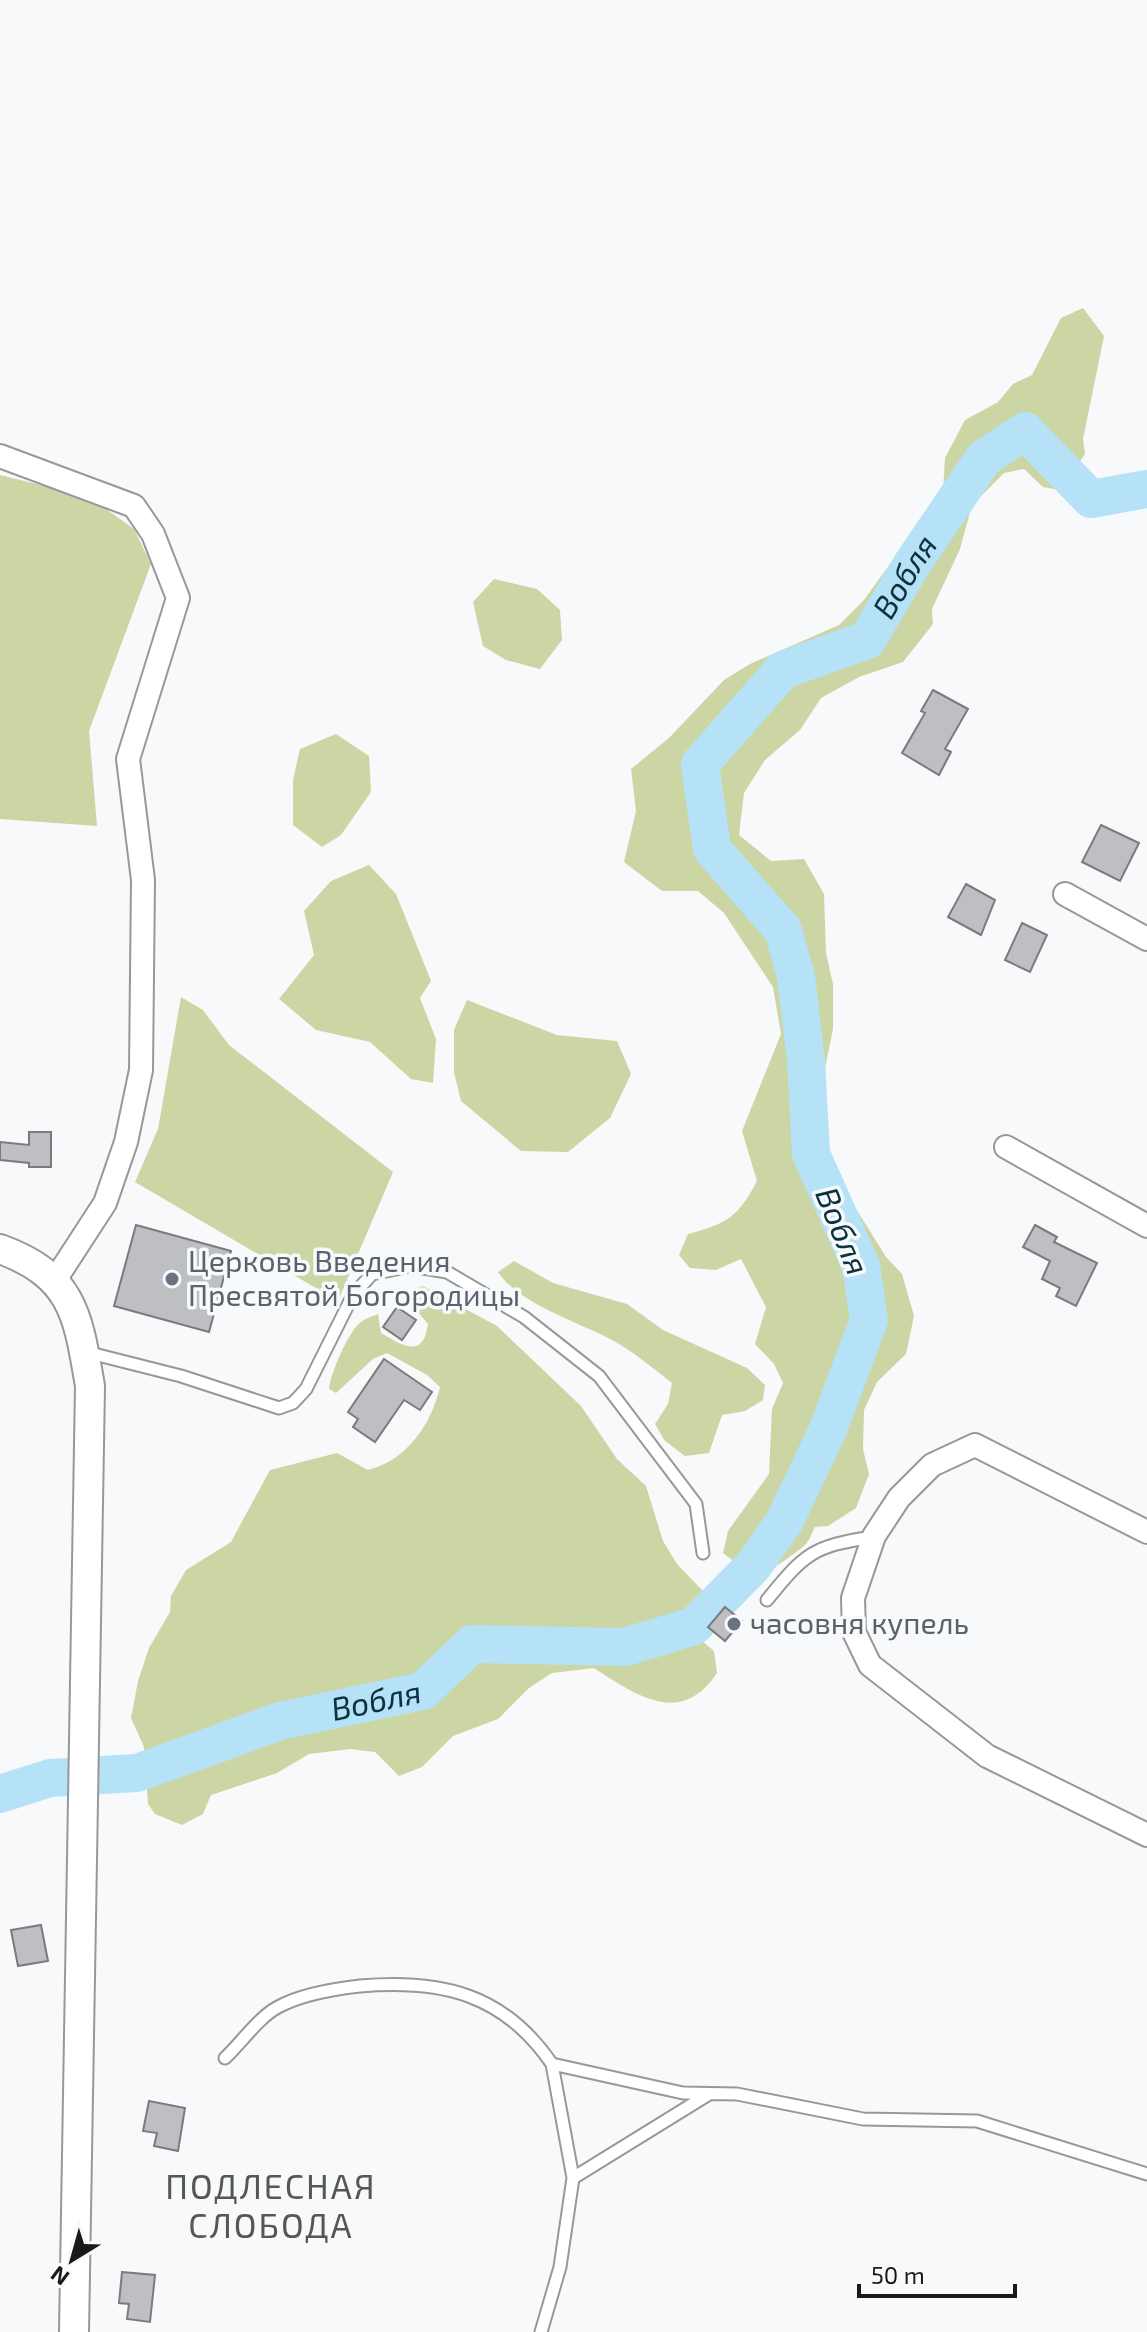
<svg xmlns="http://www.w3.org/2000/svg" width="1147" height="2332" font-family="'Exo 2',sans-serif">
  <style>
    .green { fill: #cbd6a4 }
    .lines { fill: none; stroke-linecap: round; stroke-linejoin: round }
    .river { stroke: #b6e2f8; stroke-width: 38 }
    .building { fill: #bdbfc2; stroke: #797b7d; stroke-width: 2 }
    .service-casing { stroke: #96989a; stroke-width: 15 }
    .minor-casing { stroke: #96989a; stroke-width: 26 }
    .tertiary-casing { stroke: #96989a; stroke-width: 32 }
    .service { stroke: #fff; stroke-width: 11 }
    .minor { stroke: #fff; stroke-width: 22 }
    .tertiary { stroke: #fff; stroke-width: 28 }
    .worship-dot { fill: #6b7280; stroke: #f7f9fb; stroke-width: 3 }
    .labels { text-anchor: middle; stroke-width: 7; stroke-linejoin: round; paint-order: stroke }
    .worship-label { font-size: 30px; fill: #5b616d; stroke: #f7f9fb; text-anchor: start }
    .water-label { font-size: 32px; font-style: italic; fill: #0c313f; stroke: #f7f9fb }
    .quarter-label { font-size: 34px; letter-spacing: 2px; fill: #545658; stroke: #f7f9fb }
  </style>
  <rect width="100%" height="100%" fill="#f7f9fb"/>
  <path class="green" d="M 1083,308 L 1104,336 L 1083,439 L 1085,454 L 1060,490 L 1043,487 L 1024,469 L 1004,473 L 972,505 L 960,549 L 932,609 L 933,624 L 903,662 L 859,677 L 821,698 L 800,730 L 765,760 L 744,793 L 739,835 L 771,861 L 804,859 L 824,894 L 826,953 L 833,984 L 833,1029 L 821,1088 L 833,1172 L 886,1257 L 902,1274 L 914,1316 L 906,1354 L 877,1382 L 864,1410 L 863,1449 L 869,1474 L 856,1508 L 828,1526 L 815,1527 C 812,1533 809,1541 805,1545 C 799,1551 762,1577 756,1578 L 723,1553 L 728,1531 L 769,1474 L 772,1409 L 783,1383 L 774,1364 L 755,1344 L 766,1307 L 741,1259 L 716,1270 L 690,1268 L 679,1255 L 688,1234 C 727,1224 738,1217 757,1181 L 742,1131 L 781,1034 L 773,987 L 724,913 L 698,891 L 662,891 L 624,862 L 636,811 L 631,769 L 669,738 L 724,680 L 750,664 L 839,625 L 864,600 L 943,491 L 945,458 L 965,420 L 998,402 L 1013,384 L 1032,375 L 1061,318 Z
    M 0,475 L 89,497 L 134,529 L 151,564 L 89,731 L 97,826 L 0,819 Z
    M 494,579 L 537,589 L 560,610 L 562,640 L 540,669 L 506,660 L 483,646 L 473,602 Z
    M 336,734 L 369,756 L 371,792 L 341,835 L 322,847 L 293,825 L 293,780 L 300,749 Z
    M 369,865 L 396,894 L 431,981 L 420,998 L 436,1039 L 433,1083 L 411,1079 L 370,1042 L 316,1030 L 279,999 L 314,955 L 304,911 L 331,881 Z
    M 181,997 L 203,1010 L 229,1045 L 393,1172 L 338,1301 L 135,1182 L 158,1129 Z
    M 467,1000 L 557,1035 L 617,1041 L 631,1074 L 610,1118 L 568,1152 L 521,1151 L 461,1101 L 454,1072 L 454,1030 Z
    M 514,1261 L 553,1283 L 627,1304 L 663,1330 L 747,1368 L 765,1385 L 763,1400 L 745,1411 L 722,1415 L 709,1453 L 685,1456 L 665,1441 L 655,1424 L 668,1404 L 672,1383 C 654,1369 633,1351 612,1340 C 578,1322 519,1304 498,1272 Z
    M 423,1286 L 497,1326 L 581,1406 L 617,1459 L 646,1486 L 663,1541 L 677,1564 L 703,1591 L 695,1611 L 696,1636 L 714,1651 L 717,1673 C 681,1727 637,1696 594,1668 L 552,1673 L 529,1688 L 498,1719 L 453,1736 L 422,1767 L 399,1776 L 375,1752 L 350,1749 L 309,1754 L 277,1773 L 211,1795 L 203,1814 L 182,1825 L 155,1814 L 148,1804 L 144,1747 L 131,1718 L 138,1681 L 149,1648 L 170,1612 L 171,1596 L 186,1570 L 231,1542 L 270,1470 L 337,1453 L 368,1470 C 407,1460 431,1425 440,1387 L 427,1375 L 387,1353 L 373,1359 L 336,1393 L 329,1389 C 330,1375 348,1332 360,1323 C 365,1318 372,1317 378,1314 L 381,1333 C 402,1345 423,1360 428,1324 L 417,1311 L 403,1303 L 405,1293 Z"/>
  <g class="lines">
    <path class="river" id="s1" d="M 0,1794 L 50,1778 L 137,1773 L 280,1721 L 423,1691 L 472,1644 L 625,1647 L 694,1626 L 754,1565 L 784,1522 L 827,1432 L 869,1320 L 861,1266 L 811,1154 L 806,1060 L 796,977 L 783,930 L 712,849 L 700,764 L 783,670 L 867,640 L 912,564 L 984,458 L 1025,431 L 1091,499 L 1147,489"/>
  </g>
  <path class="building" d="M 933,690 L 968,709 L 945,749 L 951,752 L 939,775 L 902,753 L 925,713 L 921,711 Z
    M 1101,825 L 1139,843 L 1120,881 L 1082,862 Z
    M 966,884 L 995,900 L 981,935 L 948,917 Z
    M 1022,923 L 1047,935 L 1030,972 L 1005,960 Z
    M 29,1132 L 51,1132 L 51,1167 L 29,1167 L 29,1163 L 0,1160 L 0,1142 L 29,1145 Z
    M 136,1225 L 231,1251 L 209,1332 L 114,1306 Z
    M 1035,1225 L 1057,1237 L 1054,1242 L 1097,1263 L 1076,1306 L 1056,1296 L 1060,1288 L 1042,1279 L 1050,1261 L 1023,1247 Z
    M 397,1307 L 416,1320 L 402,1340 L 383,1327 Z
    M 384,1359 L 432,1392 L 420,1410 L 404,1400 L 375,1442 L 353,1427 L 358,1419 L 348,1412 Z
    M 725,1607 L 742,1621 L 725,1641 L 708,1627 Z
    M 41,1925 L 48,1961 L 18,1966 L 11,1930 Z
    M 149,2101 L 185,2108 L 178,2151 L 154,2146 L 157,2133 L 143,2131 Z
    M 122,2272 L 155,2275 L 150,2322 L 127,2319 L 129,2304 L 119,2303 Z"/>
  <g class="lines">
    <g class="service-casing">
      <path id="service" d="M 86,1352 L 181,1376 L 279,1408 L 293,1403 L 306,1389 L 353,1295 L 372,1274 L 411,1266 L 447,1272 L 524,1317 L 599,1376 L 696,1504 L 703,1553
        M 767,1600 C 805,1553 813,1546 873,1537
        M 225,2058 C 241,2043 259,2017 278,2007 C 302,1994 333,1989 360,1986 C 442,1979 504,1994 552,2064 L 683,2093 L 737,2094 L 863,2119 L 977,2121 L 1147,2174
        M 552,2064 L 573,2178
        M 541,2332 L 560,2267 L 573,2178 L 709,2094"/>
    </g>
    <g class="minor-casing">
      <path id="minor" d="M 0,456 L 134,506 L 153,534 L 178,598 L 128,759 L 143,880 L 141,1070 L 126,1142 L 105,1203 L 55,1280
        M 1065,894 L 1147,939
        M 1006,1147 L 1147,1226
        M 1147,1532 L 975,1445 L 932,1465 L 899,1498 L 874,1536 L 853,1598 L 854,1632 L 870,1665 L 987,1756 L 1147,1835"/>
    </g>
    <g class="tertiary-casing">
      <path id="tertiary" d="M 0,1249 C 74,1276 78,1316 90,1386 L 74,2332"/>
    </g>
    <use href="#service" class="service"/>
    <use href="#minor" class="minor"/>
    <use href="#tertiary" class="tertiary"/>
  </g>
  <g class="worship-dot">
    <circle cx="172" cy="1279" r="8"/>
    <circle cx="734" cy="1624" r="8"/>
  </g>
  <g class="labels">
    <g class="worship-label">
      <text x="188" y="1272">Церковь Введения<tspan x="188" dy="34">Пресвятой Богородицы</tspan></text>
      <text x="750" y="1634">часовня купель</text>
    </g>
    <g class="water-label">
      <text dy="11" stroke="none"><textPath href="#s1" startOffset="1974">Вобля</textPath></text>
      <text transform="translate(842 1231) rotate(68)" y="11">Вобля</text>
      <text dy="11" stroke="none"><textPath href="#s1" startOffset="390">Вобля</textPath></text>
    </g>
    <g class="quarter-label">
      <text x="271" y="2199">ПОДЛЕСНАЯ<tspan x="271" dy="39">СЛОБОДА</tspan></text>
    </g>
  </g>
  <g transform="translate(72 2260) rotate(217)" stroke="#f7f9fb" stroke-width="6" paint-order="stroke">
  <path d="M0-6L14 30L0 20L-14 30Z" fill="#18191a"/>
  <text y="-12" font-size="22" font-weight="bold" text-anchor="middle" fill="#18191a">N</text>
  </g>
  <path d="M859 2284v12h156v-12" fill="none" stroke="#18191a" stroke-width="4"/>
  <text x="871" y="2284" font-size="24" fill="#18191a" stroke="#f7f9fb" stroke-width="6" paint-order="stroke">50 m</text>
</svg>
